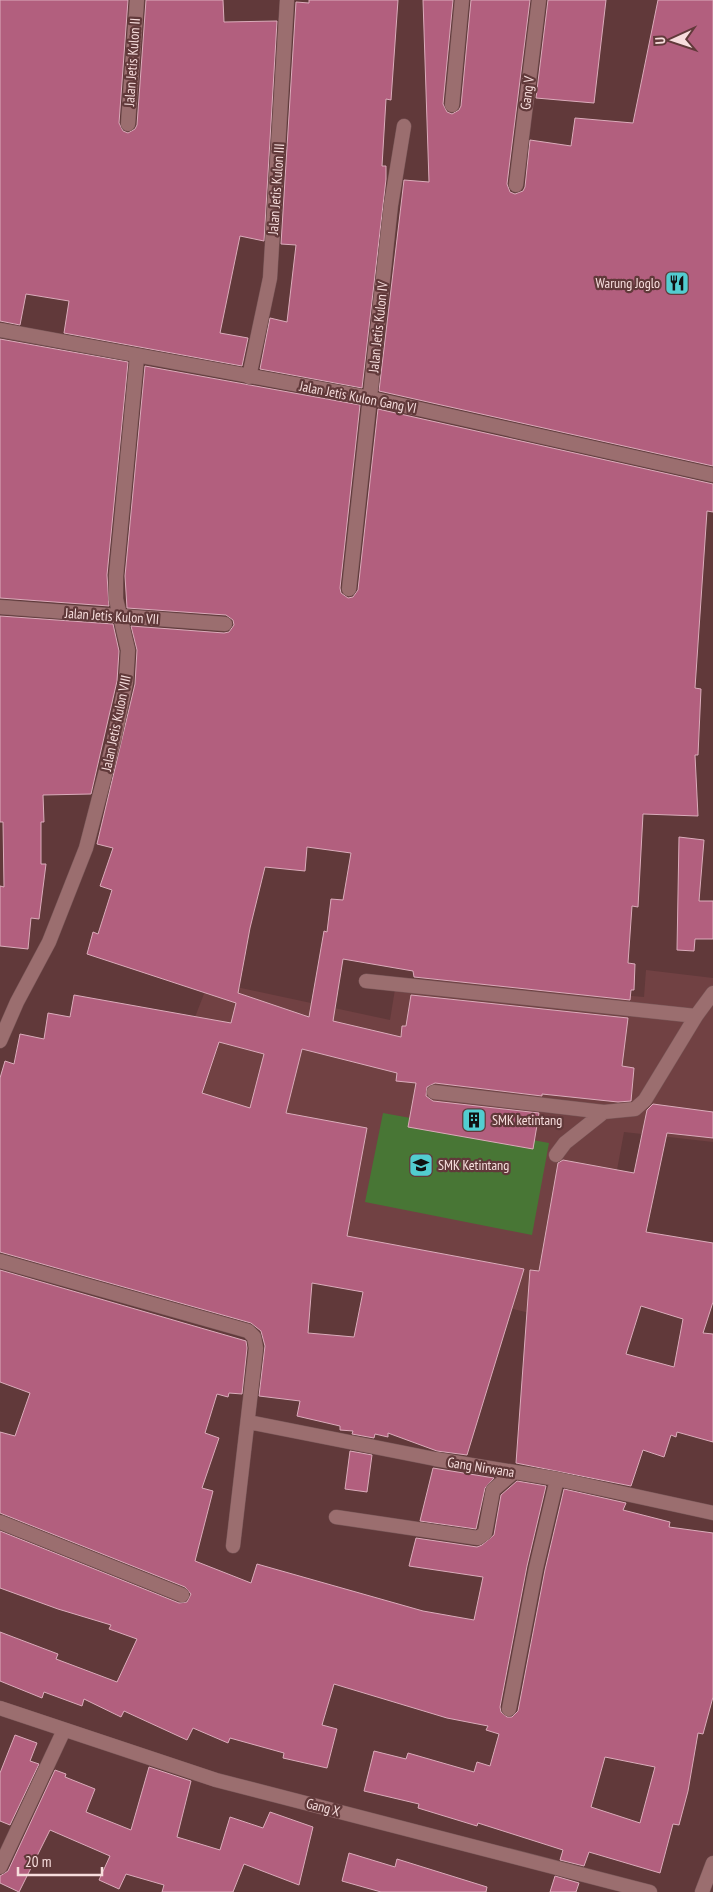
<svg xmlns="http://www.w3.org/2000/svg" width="713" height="1892" font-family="'PT Sans Narrow',sans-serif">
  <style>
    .built { fill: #714143 }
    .green { fill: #487635 }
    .building { fill: #b25f7e; stroke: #dbacbb; fill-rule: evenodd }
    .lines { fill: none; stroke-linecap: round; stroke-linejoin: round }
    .service-casing { stroke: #7a5859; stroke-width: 15 }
    .minor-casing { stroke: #7a5859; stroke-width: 15 }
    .tertiary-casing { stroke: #7a5859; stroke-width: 15 }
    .service { stroke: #9b6e6f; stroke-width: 14 }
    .minor { stroke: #9b6e6f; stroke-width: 14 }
    .tertiary { stroke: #9b6e6f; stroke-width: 14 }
    .labels { text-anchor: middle; stroke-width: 4.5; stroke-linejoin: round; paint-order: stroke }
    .street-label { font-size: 14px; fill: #f7dddd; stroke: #61393a }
    .poi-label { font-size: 14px; fill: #f7dddd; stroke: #61393a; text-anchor: start }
  </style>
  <rect width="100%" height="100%" fill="#61393a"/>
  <path class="built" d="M 646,970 L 713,978 L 713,1142 L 624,1132 L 588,1327 L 447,1293 L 162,1148 L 185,1043 L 209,981 L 390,1020 L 397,977 L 644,997 Z"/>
  <path class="green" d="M 383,1113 L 549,1143 L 532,1235 L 365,1202 Z"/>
  <path class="building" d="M 0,0 L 128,0 L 119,123 L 123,131 L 128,133 L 135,129 L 137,125 L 146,0 L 223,0 L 224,22 L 277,21 L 264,241 L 240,236 L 220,333 L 248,338 L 242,366 L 64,333 L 69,301 L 26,294 L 20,325 L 0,321 Z
    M 309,0 L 398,0 L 391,100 L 386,99 L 382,166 L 386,166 L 386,179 L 362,388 L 260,369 L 270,318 L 287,322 L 296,245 L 281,244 L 296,2 L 309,3 Z
    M 423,0 L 453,0 L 443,104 L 447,112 L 452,114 L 459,110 L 461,106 L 471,0 L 530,0 L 507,184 L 510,192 L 515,194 L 523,191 L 525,187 L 530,140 L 571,146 L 575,118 L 633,123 L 658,0 L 713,0 L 713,466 L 379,391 L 404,180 L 429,182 Z
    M 548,0 L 606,0 L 594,103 L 536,98 Z
    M 0,339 L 128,362 L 107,575 L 109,606 L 0,598 Z
    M 145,366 L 360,405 L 340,588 L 341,593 L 348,598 L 353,597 L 358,590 L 378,409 L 713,484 L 713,512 L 707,511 L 695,688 L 701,689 L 698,755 L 695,755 L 698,816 L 643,814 L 638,907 L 632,906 L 628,963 L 635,964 L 634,990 L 631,990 L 630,1000 L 414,977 L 413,971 L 343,959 L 333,1021 L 401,1037 L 402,1026 L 406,1026 L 411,995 L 628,1018 L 622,1066 L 634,1068 L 631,1101 L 618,1102 L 542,1094 L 542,1096 L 435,1083 L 427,1087 L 426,1096 L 433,1101 L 539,1113 L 533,1149 L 408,1127 L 416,1083 L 396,1081 L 397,1073 L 302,1049 L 286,1113 L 367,1128 L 347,1236 L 524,1269 L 467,1455 L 437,1451 L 388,1433 L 388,1437 L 375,1434 L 374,1438 L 352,1434 L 353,1431 L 340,1430 L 340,1426 L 297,1416 L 300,1401 L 259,1396 L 265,1346 L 261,1331 L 251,1323 L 0,1252 L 0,1078 L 5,1061 L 14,1064 L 20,1034 L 44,1039 L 48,1013 L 70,1017 L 74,995 L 231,1023 L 236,1003 L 87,954 L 93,932 L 98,934 L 112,890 L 100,886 L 113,848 L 97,844 L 135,684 L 137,650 L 131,626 L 224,633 L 229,632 L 234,625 L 233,620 L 226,615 L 127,608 L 125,576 ZM 307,847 L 351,853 L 343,900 L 331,899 L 327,932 L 324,931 L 309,1017 L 238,993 L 250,928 L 265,867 L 305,871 ZM 219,1042 L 264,1054 L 250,1108 L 202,1093 ZM 312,1283 L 363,1292 L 354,1337 L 308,1333 Z
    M 0,616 L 113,624 L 119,651 L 117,681 L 91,794 L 43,795 L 44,822 L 41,822 L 41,864 L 46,864 L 39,919 L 31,918 L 28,949 L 0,946 L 0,886 L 4,887 L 3,822 L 0,822 Z
    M 679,837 L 704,840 L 699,901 L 713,901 L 713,939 L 695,939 L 694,951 L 677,950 Z
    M 653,1104 L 713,1112 L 713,1138 L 667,1133 L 646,1232 L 713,1243 L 713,1302 L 703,1333 L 713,1334 L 713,1442 L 677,1432 L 676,1437 L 671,1435 L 664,1457 L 643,1450 L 631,1486 L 516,1463 L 530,1270 L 539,1271 L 558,1163 L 563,1160 L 634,1173 L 647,1110 ZM 641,1306 L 683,1319 L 674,1367 L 626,1354 Z
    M 0,1270 L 246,1341 L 247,1348 L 242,1394 L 229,1393 L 228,1397 L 217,1394 L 205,1433 L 219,1438 L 202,1488 L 213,1491 L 195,1561 L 251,1583 L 257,1564 L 423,1611 L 474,1620 L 483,1577 L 409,1566 L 416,1538 L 477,1547 L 482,1545 L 494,1535 L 501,1495 L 517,1481 L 546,1486 L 527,1566 L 500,1707 L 501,1712 L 507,1717 L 512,1717 L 518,1711 L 545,1570 L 564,1489 L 626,1503 L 623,1510 L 670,1522 L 669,1527 L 713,1533 L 713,1697 L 703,1734 L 698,1733 L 688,1791 L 679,1825 L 673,1824 L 660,1873 L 589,1852 L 584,1866 L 560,1860 L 563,1850 L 478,1823 L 477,1826 L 418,1808 L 419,1804 L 364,1791 L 374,1751 L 406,1759 L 408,1753 L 474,1772 L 477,1762 L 490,1766 L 499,1734 L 486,1730 L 488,1726 L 447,1718 L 334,1684 L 322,1725 L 337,1729 L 327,1768 L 283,1758 L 284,1753 L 230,1738 L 228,1743 L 193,1728 L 187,1740 L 124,1711 L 121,1717 L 84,1699 L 82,1706 L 44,1692 L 42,1698 L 0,1681 L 0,1632 L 58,1654 L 56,1659 L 117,1682 L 137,1639 L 109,1629 L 111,1625 L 58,1609 L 0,1588 L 0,1531 L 179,1603 L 187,1602 L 191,1594 L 185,1587 L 0,1513 L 0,1432 L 15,1436 L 30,1393 L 0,1382 ZM 605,1757 L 655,1767 L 640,1823 L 591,1807 Z
    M 350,1451 L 372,1455 L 367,1492 L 345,1489 Z
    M 433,1468 L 494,1478 L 485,1488 L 476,1529 L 420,1521 Z
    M 15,1735 L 37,1743 L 30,1761 L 39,1764 L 10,1825 L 0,1821 L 0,1773 Z
    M 149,1767 L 191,1781 L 177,1837 L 220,1850 L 230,1817 L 263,1828 L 270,1812 L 313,1827 L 299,1885 L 244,1864 L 233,1892 L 162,1892 L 164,1885 L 126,1874 L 119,1889 L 99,1880 L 110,1856 L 50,1830 L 19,1892 L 0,1883 L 0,1876 L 8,1871 L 55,1770 L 66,1774 L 65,1777 L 95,1789 L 86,1812 L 131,1830 Z
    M 349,1853 L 395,1867 L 397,1859 L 487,1887 L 486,1892 L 381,1892 L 342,1881 Z
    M 555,1876 L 579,1883 L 576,1892 L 550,1892 Z"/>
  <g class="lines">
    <g class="service-casing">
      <path id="service" d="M 366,981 L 696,1016 L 713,993
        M 434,1092 L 604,1112 L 635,1109 L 645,1100 L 696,1016
        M 556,1155 L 565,1143 L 604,1112"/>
    </g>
    <g class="minor-casing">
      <path id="minor" d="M 452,105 L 462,0
        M 128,124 L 137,0
        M 516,185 L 539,0
        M 0,330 L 370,398 L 713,475
        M 249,377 L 270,278 L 287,0
        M 349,589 L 391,205 L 404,126
        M 0,607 L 225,624
        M 0,1041 L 17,1002 L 49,942 L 86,848 L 114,740 L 126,682 L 128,650 L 116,599 L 116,576 L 137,357
        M 0,1261 L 248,1331 L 254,1337 L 256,1348 L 233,1546
        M 248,1422 L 435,1459 L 557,1479 L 713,1513
        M 336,1517 L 478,1538 L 485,1533 L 493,1490 L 514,1472
        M 0,1522 L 182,1595
        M 0,1708 L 216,1780 L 650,1892
        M 509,1709 L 536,1568 L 557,1479
        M 0,1867 L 64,1730"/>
    </g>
    <g class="tertiary-casing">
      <path id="tertiary" d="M 702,1892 L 713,1863"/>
    </g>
    <use href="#service" class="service"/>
    <use href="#minor" class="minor"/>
    <use href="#tertiary" class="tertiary"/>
  </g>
  <defs>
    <g id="restaurant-square" transform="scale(1.25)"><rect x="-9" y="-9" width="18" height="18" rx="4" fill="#52cdd0" stroke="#61393a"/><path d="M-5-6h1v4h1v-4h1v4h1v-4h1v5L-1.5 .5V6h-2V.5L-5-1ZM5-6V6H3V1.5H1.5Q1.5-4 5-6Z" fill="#111"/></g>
    <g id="building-square" transform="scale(1.25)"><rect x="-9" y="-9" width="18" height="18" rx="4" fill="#52cdd0" stroke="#61393a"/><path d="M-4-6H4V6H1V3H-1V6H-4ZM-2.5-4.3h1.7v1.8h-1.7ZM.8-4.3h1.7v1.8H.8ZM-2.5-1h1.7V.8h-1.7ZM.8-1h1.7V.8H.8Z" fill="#111"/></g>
    <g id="school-square" transform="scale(1.25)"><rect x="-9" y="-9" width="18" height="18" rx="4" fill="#52cdd0" stroke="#61393a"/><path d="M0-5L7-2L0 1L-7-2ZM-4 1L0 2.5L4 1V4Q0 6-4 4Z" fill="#111"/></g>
  </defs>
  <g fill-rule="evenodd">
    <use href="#restaurant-square" x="677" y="283"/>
    <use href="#building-square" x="474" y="1120"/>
    <use href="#school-square" x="421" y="1165"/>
  </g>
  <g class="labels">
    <g class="street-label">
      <text transform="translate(132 62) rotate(-86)" y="5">Jalan Jetis Kulon II</text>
      <text transform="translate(527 93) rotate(-83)" y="5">Gang V</text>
      <text transform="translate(276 189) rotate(-86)" y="5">Jalan Jetis Kulon III</text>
      <text transform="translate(378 327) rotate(-84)" y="5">Jalan Jetis Kulon IV</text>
      <text transform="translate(358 397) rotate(11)" y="5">Jalan Jetis Kulon Gang VI</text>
      <text transform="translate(112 616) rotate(4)" y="5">Jalan Jetis Kulon VII</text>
      <text transform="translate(116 723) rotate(-78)" y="5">Jalan Jetis Kulon VIII</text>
      <text transform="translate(481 1467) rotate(9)" y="5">Gang Nirwana</text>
      <text transform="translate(323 1807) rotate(15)" y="5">Gang X</text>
    </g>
    <g class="poi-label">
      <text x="660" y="288" text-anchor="end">Warung Joglo</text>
      <text x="492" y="1125">SMK ketintang</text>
      <text x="438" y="1170">SMK Ketintang</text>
    </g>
  </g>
  <g transform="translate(673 40) rotate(267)" stroke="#61393a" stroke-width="4" paint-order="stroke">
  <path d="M0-4L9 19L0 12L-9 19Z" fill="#f7dddd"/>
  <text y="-8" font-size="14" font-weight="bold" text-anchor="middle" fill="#f7dddd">U</text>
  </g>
  <path d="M18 1867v8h84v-8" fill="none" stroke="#f7dddd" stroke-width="2.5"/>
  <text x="25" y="1867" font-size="15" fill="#f7dddd" stroke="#61393a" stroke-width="4" paint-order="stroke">20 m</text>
</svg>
